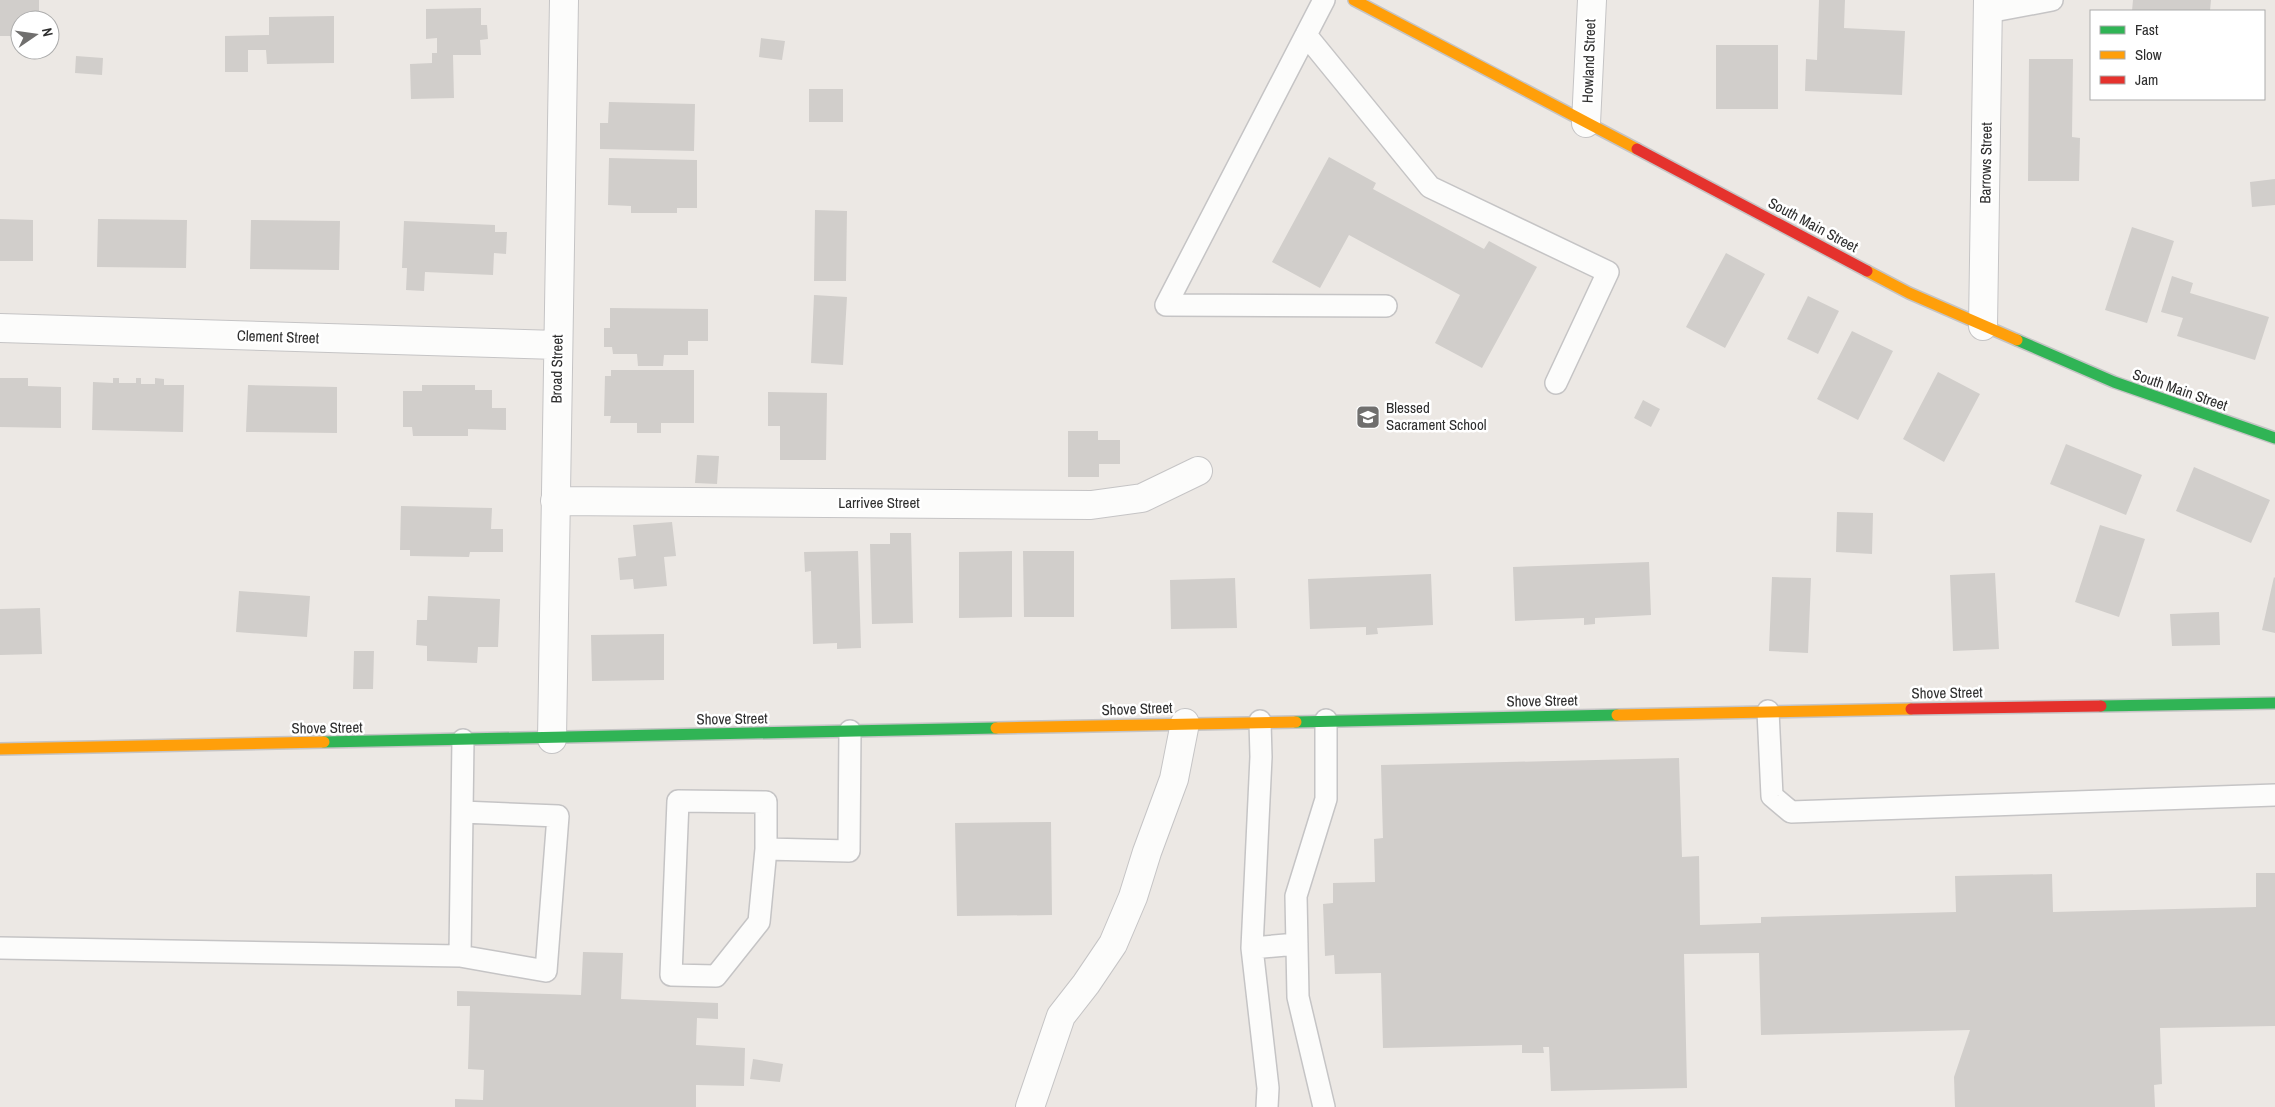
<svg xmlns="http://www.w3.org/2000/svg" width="2275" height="1107" font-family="'Archivo Narrow',sans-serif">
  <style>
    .building { fill: #d1cecb }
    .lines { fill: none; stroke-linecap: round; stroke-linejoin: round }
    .lane-casing { stroke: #c5c4c5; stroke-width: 24 }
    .street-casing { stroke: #c5c4c5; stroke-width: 30 }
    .fast-casing { stroke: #c5c4c5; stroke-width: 14 }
    .slow-casing { stroke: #c5c4c5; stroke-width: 14 }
    .jam-casing { stroke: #c5c4c5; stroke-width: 14 }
    .lane { stroke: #fcfcfb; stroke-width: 21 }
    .street { stroke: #fcfcfb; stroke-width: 28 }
    .fast { stroke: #30b455; stroke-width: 11 }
    .slow { stroke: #ff9f0a; stroke-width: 11 }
    .jam { stroke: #e5322d; stroke-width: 11 }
    .labels { text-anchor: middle; stroke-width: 5; stroke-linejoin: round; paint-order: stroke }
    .street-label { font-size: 15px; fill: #2e2e2e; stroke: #fff }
    .poi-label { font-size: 15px; fill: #2e2e2e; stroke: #fff; text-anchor: start }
  </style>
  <rect width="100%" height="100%" fill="#ece8e4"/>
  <path class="building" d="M 0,0 L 39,0 L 39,20 L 20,20 L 20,36 L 0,36 Z
    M 1819,0 L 1845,0 L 1844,28 L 1905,31 L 1902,95 L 1805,91 L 1806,59 L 1817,60 Z
    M 2133,0 L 2211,0 L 2210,11 L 2132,11 Z
    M 481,8 L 481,25 L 487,25 L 488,39 L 480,40 L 481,55 L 453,55 L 454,98 L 411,99 L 410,64 L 432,63 L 432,53 L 437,53 L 437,38 L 426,39 L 426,9 Z
    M 334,16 L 334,63 L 267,64 L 266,50 L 248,50 L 248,72 L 225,72 L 225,36 L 269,35 L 269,17 Z
    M 761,38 L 785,41 L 782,60 L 759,57 Z
    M 1716,45 L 1778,45 L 1778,109 L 1716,109 Z
    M 76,56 L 103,58 L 102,75 L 75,73 Z
    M 2029,59 L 2073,59 L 2072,137 L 2080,138 L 2079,181 L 2028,181 Z
    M 809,89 L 843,89 L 843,122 L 809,122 Z
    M 609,102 L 695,104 L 694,151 L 600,149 L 600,123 L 608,123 Z
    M 1329,157 L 1376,183 L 1373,189 L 1484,249 L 1489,241 L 1537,267 L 1482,368 L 1435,343 L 1460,295 L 1349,235 L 1320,288 L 1272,262 Z
    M 609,158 L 697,160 L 697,208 L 677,208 L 677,213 L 631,213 L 631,206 L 608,205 Z
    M 2275,179 L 2275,205 L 2252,207 L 2250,182 Z
    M 815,210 L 847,211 L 846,281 L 814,281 Z
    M 0,219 L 33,220 L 33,261 L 0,261 Z
    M 98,219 L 187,220 L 186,268 L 97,267 Z
    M 251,220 L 340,221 L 339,270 L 250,269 Z
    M 404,221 L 495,225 L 495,232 L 507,232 L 506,254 L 494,253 L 493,275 L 425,272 L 424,291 L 406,290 L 407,268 L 402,268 Z
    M 2132,227 L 2174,241 L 2147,323 L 2105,310 Z
    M 1726,253 L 1765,274 L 1725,348 L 1686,327 Z
    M 2172,276 L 2193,283 L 2190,293 L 2269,317 L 2255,360 L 2177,336 L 2183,318 L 2161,312 Z
    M 814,295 L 847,297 L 843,365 L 811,363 Z
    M 1808,296 L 1839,311 L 1818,354 L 1787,339 Z
    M 610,308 L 708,309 L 708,341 L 688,341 L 688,355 L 664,355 L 663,366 L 638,366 L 637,354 L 613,354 L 612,347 L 604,347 L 604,328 L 610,328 Z
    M 1852,331 L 1893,351 L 1858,420 L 1817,399 Z
    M 611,370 L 694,370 L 694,423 L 661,423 L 661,433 L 637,433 L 637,423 L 610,423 L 611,416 L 604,416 L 605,376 L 611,376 Z
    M 1938,372 L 1980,394 L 1944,462 L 1903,439 Z
    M 0,378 L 28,378 L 28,386 L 61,387 L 61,428 L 0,427 Z
    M 113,378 L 119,378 L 119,383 L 136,383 L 136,378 L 141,378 L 141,384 L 155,384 L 155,378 L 164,379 L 164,385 L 184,385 L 183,432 L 92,430 L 93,382 L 113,383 Z
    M 248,385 L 337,387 L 337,433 L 246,432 Z
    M 422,385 L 475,385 L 475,390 L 492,390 L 492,408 L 506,408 L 506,430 L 468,429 L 468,436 L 413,436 L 412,427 L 403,427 L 403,391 L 422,391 Z
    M 768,392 L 827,393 L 826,460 L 780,460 L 780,426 L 768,426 Z
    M 1643,400 L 1660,409 L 1651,427 L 1634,418 Z
    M 1068,431 L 1098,431 L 1098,440 L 1120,440 L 1120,464 L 1099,464 L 1099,477 L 1068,477 Z
    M 2066,444 L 2142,475 L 2126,515 L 2050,484 Z
    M 697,455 L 719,456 L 717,484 L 695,483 Z
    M 2194,467 L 2270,500 L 2251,543 L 2176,511 Z
    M 401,506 L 492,508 L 491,529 L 503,529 L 503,552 L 470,552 L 469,557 L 410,556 L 410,550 L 400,550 Z
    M 1837,512 L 1873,513 L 1872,554 L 1836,552 Z
    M 672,522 L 676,556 L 664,557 L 667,586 L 634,589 L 633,579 L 620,580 L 618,558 L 636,556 L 633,525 Z
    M 2100,525 L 2145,539 L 2119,617 L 2075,602 Z
    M 890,533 L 911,533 L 913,623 L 872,624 L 870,544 L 890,544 Z
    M 858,551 L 861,648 L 837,649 L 837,643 L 813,644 L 811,571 L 805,572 L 804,552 Z
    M 1012,551 L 1012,617 L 959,618 L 959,552 Z
    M 1023,551 L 1074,551 L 1074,617 L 1024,617 Z
    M 1649,562 L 1651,615 L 1595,618 L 1595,624 L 1584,625 L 1584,618 L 1515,621 L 1513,567 Z
    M 1995,573 L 1999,649 L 1953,651 L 1950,575 Z
    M 1431,574 L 1433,625 L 1377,628 L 1378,634 L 1366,635 L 1366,627 L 1310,629 L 1308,579 Z
    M 1772,577 L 1811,578 L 1808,653 L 1769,651 Z
    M 2274,577 L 2275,578 L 2275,633 L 2262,630 Z
    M 1235,578 L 1237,628 L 1171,629 L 1170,580 Z
    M 239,591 L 310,596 L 307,637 L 236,632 Z
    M 428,596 L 500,599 L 498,647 L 478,647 L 477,663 L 427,661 L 427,646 L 416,645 L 417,620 L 427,620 Z
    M 40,608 L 42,654 L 0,655 L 0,609 Z
    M 2219,612 L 2220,645 L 2172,646 L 2170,614 Z
    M 664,634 L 664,680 L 592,681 L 591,635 Z
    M 354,651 L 374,651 L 373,689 L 353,689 Z
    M 1679,758 L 1682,857 L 1699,856 L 1700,925 L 1761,923 L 1761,917 L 1956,912 L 1955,876 L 2052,874 L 2053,912 L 2256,907 L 2256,873 L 2275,873 L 2275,1026 L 2160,1028 L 2162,1084 L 2154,1085 L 2155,1107 L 1955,1107 L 1954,1077 L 1970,1030 L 1761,1035 L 1759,953 L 1684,954 L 1687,1088 L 1551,1091 L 1549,1047 L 1543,1047 L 1544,1053 L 1522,1053 L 1522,1045 L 1383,1048 L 1381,973 L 1335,974 L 1334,955 L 1325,956 L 1323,904 L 1333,903 L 1333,883 L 1375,882 L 1374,839 L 1383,838 L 1381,765 Z
    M 1051,822 L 1052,915 L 957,916 L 955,823 Z
    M 583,952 L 623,953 L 621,999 L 718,1003 L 718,1019 L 697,1018 L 696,1045 L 745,1048 L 744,1086 L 696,1085 L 696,1107 L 455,1107 L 455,1099 L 483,1100 L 484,1070 L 468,1069 L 470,1006 L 457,1006 L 457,991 L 581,995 Z
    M 753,1059 L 783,1064 L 780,1082 L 750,1079 Z"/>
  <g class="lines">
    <g class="lane-casing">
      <path id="lane" d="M 1324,0 L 1166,305 L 1386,306
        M 1988,12 L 2052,0
        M 1306,35 L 1430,187 L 1608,272 L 1556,383
        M 1768,711 L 1772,796 L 1791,812 L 2275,795
        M 1260,721 L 1261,757 L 1252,948 L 1268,1088 L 1267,1107
        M 766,849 L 766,802 L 678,801 L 671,975 L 716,976 L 759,922 L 766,849 L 849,851 L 850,731
        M 0,948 L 460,956 L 463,740
        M 1252,948 L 1297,944
        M 460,956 L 546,971 L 558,816 L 462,812
        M 1324,1107 L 1298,997 L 1296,896 L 1326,799 L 1326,720"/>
    </g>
    <g class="street-casing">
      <path id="street" d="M 1586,123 L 1592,0
        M 1983,326 L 1988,0
        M 0,328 L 557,345
        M 555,501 L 1091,505 L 1142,498 L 1198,471
        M 552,739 L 564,0
        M 1030,1107 L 1061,1016 L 1086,984 L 1113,944 L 1133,897 L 1147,852 L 1174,779 L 1185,723"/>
    </g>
    <g class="fast-casing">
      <path id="fast" d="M 2017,340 L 2114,382 L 2275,438
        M 2101,706 L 2275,703
        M 1296,722 L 1617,715
        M 324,742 L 996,728"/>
    </g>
    <g class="slow-casing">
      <path id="slow" d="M 1354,0 L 1637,149
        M 1867,271 L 1909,293 L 2017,340
        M 1617,715 L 1911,709
        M 996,728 L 1296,722
        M 0,749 L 324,742"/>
    </g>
    <g class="jam-casing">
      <path id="jam" d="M 1637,149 L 1867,271
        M 1911,709 L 2101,706"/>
    </g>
    <use href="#lane" class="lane"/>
    <use href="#street" class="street"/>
    <use href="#fast" class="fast"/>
    <use href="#slow" class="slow"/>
    <use href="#jam" class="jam"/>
  </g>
  <defs>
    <g id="school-square" transform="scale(1.25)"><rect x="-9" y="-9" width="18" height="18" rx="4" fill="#706f6e" stroke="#fff"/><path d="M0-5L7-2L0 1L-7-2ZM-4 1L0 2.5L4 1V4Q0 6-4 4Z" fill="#fff"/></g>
  </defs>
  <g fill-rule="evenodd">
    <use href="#school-square" x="1368" y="417"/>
  </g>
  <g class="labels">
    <g class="street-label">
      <text transform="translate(1589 61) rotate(-88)" y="5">Howland Street</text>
      <text transform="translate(1986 163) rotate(-89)" y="5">Barrows Street</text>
      <text transform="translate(1813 225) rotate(28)" y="5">South Main Street</text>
      <text transform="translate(278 337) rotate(2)" y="5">Clement Street</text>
      <text transform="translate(557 369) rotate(-89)" y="5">Broad Street</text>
      <text transform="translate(2180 390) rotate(19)" y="5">South Main Street</text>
      <text x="879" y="508">Larrivee Street</text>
      <text transform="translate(1947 693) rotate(-1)" y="5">Shove Street</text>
      <text transform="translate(1542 701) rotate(-1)" y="5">Shove Street</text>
      <text transform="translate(1137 709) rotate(-2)" y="5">Shove Street</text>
      <text transform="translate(732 719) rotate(-1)" y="5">Shove Street</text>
      <text transform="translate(327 728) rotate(-1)" y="5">Shove Street</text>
    </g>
    <g class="poi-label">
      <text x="1386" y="413">Blessed<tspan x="1386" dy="17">Sacrament School</tspan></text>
    </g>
  </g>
  <rect x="2090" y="10" width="175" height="90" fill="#ffffff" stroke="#ababab"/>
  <rect x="2100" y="26" width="25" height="8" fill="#30b455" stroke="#ababab"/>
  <text x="2135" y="35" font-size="15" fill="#2e2e2e">Fast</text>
  <rect x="2100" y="51" width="25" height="8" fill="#ff9f0a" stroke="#ababab"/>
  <text x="2135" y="60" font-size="15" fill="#2e2e2e">Slow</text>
  <rect x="2100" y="76" width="25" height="8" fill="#e5322d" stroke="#ababab"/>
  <text x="2135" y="85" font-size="15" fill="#2e2e2e">Jam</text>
  <g transform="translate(35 35) rotate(77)"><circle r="24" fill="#ffffff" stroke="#ababab"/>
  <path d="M0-4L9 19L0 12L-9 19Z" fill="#706f6e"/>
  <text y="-8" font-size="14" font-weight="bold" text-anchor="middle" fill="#2e2e2e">N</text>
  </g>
</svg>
